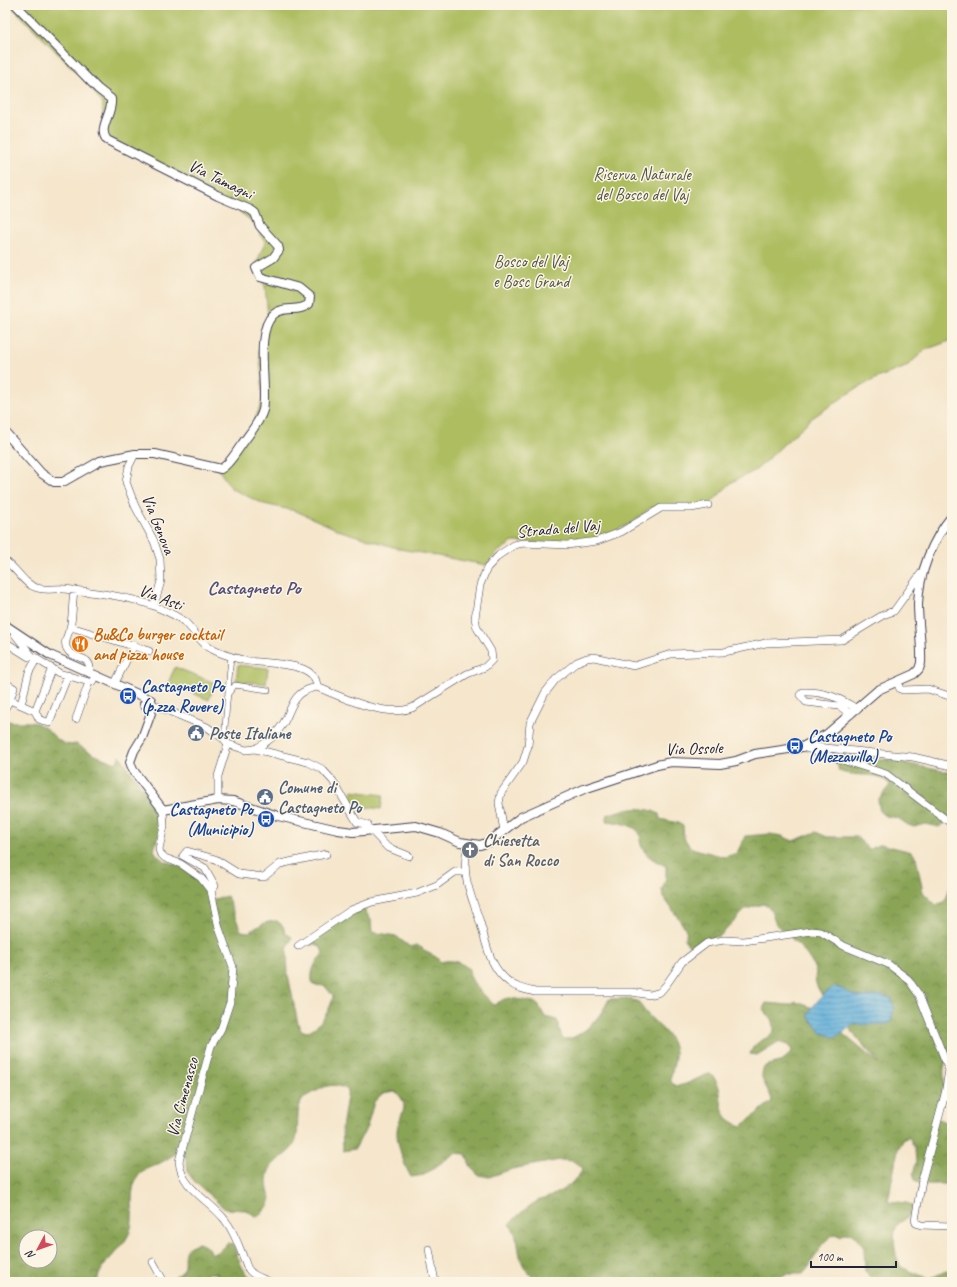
<svg xmlns="http://www.w3.org/2000/svg" width="957" height="1287" font-family="Caveat,sans-serif">
  <style>
    .forest { fill: url(#forest-crowns); stroke: #566348; fill-rule: evenodd }
    .park { fill: #adbd60; stroke: #68704e }
    .water { fill: url(#water-rules); stroke: #41688a }
    .lines { fill: none; stroke-linecap: round; stroke-linejoin: round }
    .pedestrian-casing { stroke: #423f51; stroke-width: 6 }
    .minor-casing { stroke: #423f51; stroke-width: 8 }
    .tertiary-casing { stroke: #423f51; stroke-width: 10 }
    .pedestrian { stroke: #fff; stroke-width: 5 }
    .minor { stroke: #fff; stroke-width: 7 }
    .tertiary { stroke: #fff; stroke-width: 8 }
    .labels { text-anchor: middle; stroke-width: 3; stroke-linejoin: round; paint-order: stroke }
    .park-label { font-size: 17px; fill: #535848; stroke: #fcf5e5 }
    .street-label { font-size: 17px; fill: #22223b; stroke: #fcf5e5 }
    .food-label { font-size: 17px; font-weight: bold; fill: #c56008; stroke: #fcf5e5; text-anchor: start }
    .transit-label { font-size: 17px; font-weight: bold; fill: #164399; stroke: #fcf5e5; text-anchor: start }
    .service-label { font-size: 17px; font-weight: bold; fill: #4e5e75; stroke: #fcf5e5; text-anchor: start }
    .worship-label { font-size: 17px; font-weight: bold; fill: #5b616d; stroke: #fcf5e5; text-anchor: start }
    .quarter-label { font-size: 19px; font-weight: bold; fill: #54507a; stroke: #fcf5e5 }
  </style>
  <defs>
    <pattern id="forest-crowns" width="20" height="18" patternUnits="userSpaceOnUse"><rect width="20" height="18" fill="#8aa456"/><path d="M2 6a3 3 0 1 1 6 0M12 15a3 3 0 1 1 6 0" fill="none" stroke="#708548"/></pattern>
    <pattern id="water-rules" width="6" height="5" patternUnits="userSpaceOnUse"><rect width="6" height="5" fill="#60afda"/><path d="M0 2.5h6" fill="none" stroke="#4f8eb2"/></pattern>
  </defs>
  <rect width="100%" height="100%" fill="#fcf5e5"/>
  <filter id="ink" filterUnits="userSpaceOnUse"><feTurbulence type="fractalNoise" baseFrequency=".025" numOctaves="2"/><feDisplacementMap in="SourceGraphic" scale="8" xChannelSelector="R" yChannelSelector="G"/><feConvolveMatrix kernelMatrix="1 2 1 2 8 2 1 2 1" color-interpolation-filters="sRGB"/></filter>
  <filter id="wash" filterUnits="userSpaceOnUse"><feTurbulence type="fractalNoise" baseFrequency=".012" numOctaves="4" result="noise"/><feDisplacementMap in="SourceGraphic" scale="16" xChannelSelector="R" yChannelSelector="G"/><feGaussianBlur stdDeviation="0.9" result="paint"/><feColorMatrix in="noise" values="0 0 0 0 0 0 0 0 0 0 0 0 0 0 0 0 0 1.4 0 .05"/><feComposite in="paint" operator="in"/></filter>
  <g filter="url(#wash)">
    <rect width="100%" height="100%" fill="#f5e6cc"/>
    <path class="forest" d="M 5,720 C 17,724 26,720 36,723 C 52,728 58,749 76,744 L 95,755 L 116,763 L 120,756 L 160,813 L 162,825 L 154,850 C 160,864 176,862 187,871 C 197,878 205,890 211,900 L 227,896 L 241,931 L 249,932 C 259,926 265,921 277,921 L 283,926 L 285,933 L 292,937 L 287,950 L 288,975 L 298,1024 L 301,1030 L 306,1032 C 319,1028 331,1010 333,996 L 325,986 L 313,985 C 309,971 315,964 323,953 L 321,948 L 316,944 L 310,945 L 308,943 L 352,913 L 364,909 L 371,920 L 372,932 L 396,936 L 410,947 L 416,945 L 422,948 L 426,952 L 436,957 L 441,962 C 451,959 461,962 469,969 C 469,983 485,995 494,1005 L 504,999 L 510,998 L 534,1002 L 539,1006 L 545,1017 L 557,1020 L 562,1038 L 567,1039 C 584,1036 602,1015 609,999 L 628,998 L 639,1002 C 647,1020 674,1032 675,1052 C 676,1062 670,1072 671,1082 L 676,1086 C 689,1085 697,1077 710,1074 C 730,1089 709,1116 742,1126 L 772,1101 C 770,1088 756,1080 765,1066 L 783,1061 L 792,1051 L 790,1046 L 778,1042 L 757,1055 L 750,1054 C 753,1043 763,1040 772,1035 C 778,1024 770,1018 763,1009 L 766,1003 L 790,1005 L 796,1002 L 811,1007 L 879,1064 L 823,997 C 818,988 813,982 816,973 C 811,956 798,945 786,933 C 783,930 779,928 776,924 C 771,915 775,910 763,904 L 746,909 L 721,935 L 689,946 L 684,939 L 687,933 L 685,928 L 663,896 L 662,890 L 666,878 L 666,866 C 655,861 642,855 640,841 C 640,839 641,837 640,835 C 638,825 616,822 607,821 L 607,815 C 622,809 644,805 659,814 L 660,819 L 678,823 L 683,826 L 684,838 L 691,848 L 725,857 L 737,853 L 745,836 L 770,834 L 782,836 L 793,841 L 816,832 L 827,837 L 857,837 L 869,850 L 880,844 L 912,852 L 916,857 L 923,892 L 936,905 L 942,904 L 946,899 L 952,881 L 952,1054 C 940,1067 945,1072 944,1086 C 943,1096 936,1107 934,1117 L 952,1125 L 952,1184 L 926,1184 L 920,1183 L 915,1180 L 913,1174 L 916,1162 L 915,1149 L 909,1137 L 904,1139 L 898,1149 L 888,1201 L 906,1203 L 912,1205 C 912,1218 906,1217 898,1224 C 891,1232 895,1259 901,1267 L 929,1279 L 952,1268 L 952,1282 L 874,1282 L 865,1271 L 864,1248 L 854,1234 L 845,1233 L 841,1236 L 835,1234 C 816,1244 817,1260 803,1274 L 786,1274 L 780,1277 L 781,1282 L 540,1282 C 511,1264 525,1246 510,1224 C 518,1215 526,1208 536,1202 C 540,1199 546,1199 551,1196 C 563,1190 578,1181 583,1168 L 573,1161 L 560,1160 L 512,1169 L 489,1177 L 478,1175 L 470,1165 L 466,1154 L 455,1153 L 424,1175 L 411,1177 C 405,1167 397,1145 397,1133 C 397,1113 414,1109 395,1091 L 383,1093 L 374,1102 L 367,1126 L 355,1149 L 343,1151 L 342,1128 L 348,1090 C 338,1085 331,1083 320,1089 C 316,1092 308,1094 304,1098 C 292,1111 303,1134 292,1148 C 285,1157 270,1162 268,1174 C 263,1195 281,1199 257,1217 L 246,1210 L 225,1209 L 195,1182 L 188,1173 L 187,1161 L 181,1151 C 173,1154 167,1160 160,1163 C 153,1167 144,1168 139,1175 C 126,1192 137,1216 129,1234 C 121,1252 100,1262 97,1282 L 5,1282 ZM 26,1237 L 50,1237 L 50,1261 L 26,1261 Z
      M 839,754 L 890,760 L 952,773 L 952,822 L 944,823 L 939,827 L 926,824 L 914,827 L 908,825 L 898,818 L 885,816 L 880,812 L 878,800 L 890,785 C 877,769 857,779 839,771 L 836,759 Z
      M 199,1243 L 209,1248 L 212,1254 L 218,1252 L 227,1243 L 233,1244 C 240,1261 241,1274 259,1282 L 223,1282 L 217,1274 C 208,1272 202,1274 197,1282 L 171,1282 L 172,1278 L 183,1271 C 187,1257 178,1248 199,1243 Z"/>
    <path class="park" d="M 10,5 L 952,5 L 952,340 L 925,350 L 906,367 L 877,378 L 854,390 L 812,418 L 756,470 L 732,482 L 710,504 L 650,508 L 631,523 L 598,540 L 564,543 L 513,542 L 499,551 L 486,565 L 400,549 L 341,531 L 296,511 L 264,504 L 232,489 L 218,469 L 252,427 L 262,402 L 262,378 L 259,351 L 268,317 L 265,286 L 256,265 L 265,242 L 253,222 L 232,206 L 102,134 L 103,104 L 87,83 Z
      M 238,665 L 268,668 L 266,684 L 236,681 Z
      M 175,667 L 215,683 L 209,700 L 168,683 Z
      M 352,791 L 383,795 L 381,809 L 350,805 Z"/>
    <path class="water" d="M 835,987 C 844,988 848,994 856,996 C 869,998 878,993 891,998 L 894,1007 L 891,1022 L 886,1024 L 851,1025 L 842,1034 L 834,1037 L 822,1033 L 808,1016 C 809,1009 828,988 835,987 Z"/>
  </g>
  <g filter="url(#ink)">
    <g class="lines">
      <g class="pedestrian-casing">
        <path id="pedestrian" d="M 228,694 L 235,685 L 268,690
          M 224,739 L 231,656"/>
      </g>
      <g class="minor-casing">
        <path id="minor" d="M 135,454 L 129,466 L 126,482 L 135,506 L 154,541 L 160,559 L 161,581 L 154,606
          M 5,561 C 17,568 23,584 37,588 C 46,591 55,588 64,589 C 93,592 127,596 154,606 C 164,610 178,616 186,623 C 193,630 199,640 207,646 C 216,653 232,657 243,660 C 262,665 317,659 317,687
          M 74,591 C 72,603 73,617 70,628 C 68,635 63,642 67,649 C 73,661 92,653 90,673
          M 71,627 L 149,651
          M 14,633 L 32,656 L 59,673 L 89,682 L 92,682 L 96,675
          M 5,642 L 29,657 L 32,656
          M 897,682 L 900,689 L 903,690 L 928,689 L 952,697
          M 5,683 L 14,688 L 10,700
          M 115,683 L 134,645
          M 317,687 C 342,697 385,718 412,708 L 467,674 L 485,667 L 492,660 L 491,651 L 477,628 L 475,618 L 480,585 L 487,568 L 499,555 L 514,545 L 523,543 L 567,545 L 597,541 L 621,532 L 661,508 L 691,508 L 708,505
          M 152,704 L 207,727 L 224,739 L 228,744 L 246,750 L 255,749 L 308,762 L 322,769 L 333,781 L 357,822 L 368,825 L 369,830
          M 21,705 L 29,672 L 37,658
          M 5,708 L 10,700 L 35,711 L 39,719 L 49,723 L 68,675
          M 35,711 L 52,668
          M 851,714 L 839,706 L 806,702 L 800,695 L 803,692 C 824,691 840,698 857,709
          M 76,719 L 89,682
          M 809,744 L 816,747 L 913,757 L 952,766
          M 802,747 L 886,774 L 952,824
          M 255,749 C 267,743 276,735 283,724 C 290,713 292,697 305,691 C 308,689 313,688 317,687
          M 218,800 L 218,776 L 228,744
          M 163,810 L 164,826 L 159,849 L 160,853 L 165,858 L 181,864 L 201,878 L 211,891 L 219,928 L 233,967 L 230,1002 L 221,1029 L 211,1046 L 179,1161 C 181,1189 210,1200 225,1220 C 234,1231 239,1246 244,1259 C 246,1262 246,1267 249,1270 C 254,1277 263,1278 270,1282
          M 371,830 L 387,847 L 409,856
          M 504,831 L 499,803 L 501,793 L 523,762 L 528,746 L 530,723 L 545,693 L 556,679 L 577,662 L 587,658 L 594,657 L 634,666 L 671,654 L 724,652 L 766,643 L 842,640 L 883,615 L 894,611 L 922,572
          M 468,845 C 460,875 471,894 480,922 C 487,945 489,967 509,982 C 516,988 526,990 535,992 L 632,992 L 650,995 L 660,992 L 666,985 L 682,962 L 707,943 L 724,940 L 744,941 L 812,931 L 821,932 L 844,946 L 888,964 L 908,979 L 919,995 L 949,1070 L 945,1094 L 922,1180 L 915,1220 L 916,1223 L 921,1225 L 952,1226
          M 211,891 L 215,886 L 205,868 L 183,856 L 187,851 L 215,859 L 239,874 L 264,877 L 280,864 L 326,854
          M 298,946 L 351,910 L 372,902 L 417,893 L 437,885 L 455,872 L 465,872
          M 429,1249 L 435,1282
          M 153,1262 L 164,1282"/>
      </g>
      <g class="tertiary-casing">
        <path id="tertiary" d="M 5,432 L 41,473 L 54,482 L 63,482 L 100,461 L 135,454 L 155,454 L 221,469 C 230,464 236,452 242,444 C 249,434 260,422 263,410 C 268,386 254,333 273,315 C 282,305 299,313 309,304 L 310,297 L 299,288 L 260,277 L 256,268 L 273,258 L 279,250 L 278,246 L 260,226 L 255,213 L 251,210 L 218,196 L 107,140 C 97,128 113,114 111,99 L 98,89 L 16,5
          M 5,625 L 50,655 L 151,700 L 152,704 L 148,707 L 144,704 L 148,699
          M 152,706 L 151,713 L 142,738 L 134,751 L 130,762 L 133,770 L 163,810 L 218,800 L 233,801 L 278,816 L 338,830 L 353,832 L 416,826 L 440,833 L 460,842 L 480,845 L 489,842 L 521,817 L 584,789 L 657,765 L 671,762 L 720,764 L 736,761 L 755,754 L 802,747 L 827,734 L 878,690 L 914,674 L 919,669 L 921,663 C 922,643 918,624 918,604 C 919,573 932,540 952,516"/>
      </g>
      <use href="#pedestrian" class="pedestrian"/>
      <use href="#minor" class="minor"/>
      <use href="#tertiary" class="tertiary"/>
    </g>
  </g>
  <defs>
    <g id="restaurant-disc" transform="scale(0.9)"><circle r="9.5" fill="#e8710a" stroke="#fcf5e5"/><path d="M-5-6h1v4h1v-4h1v4h1v-4h1v5L-1.5 .5V6h-2V.5L-5-1ZM5-6V6H3V1.5H1.5Q1.5-4 5-6Z" fill="#fff"/></g>
    <g id="bus-disc" transform="scale(0.9)"><circle r="9.5" fill="#1a4fb4" stroke="#fcf5e5"/><path d="M-5-6H5V4H4V6H2V4H-2V6H-4V4H-5ZM-3.5-4V0h7V-4ZM-3.5 1.2v1.5H-2V1.2ZM2 1.2v1.5H3.5V1.2Z" fill="#fff"/></g>
    <g id="civic-disc" transform="scale(0.9)"><circle r="9.5" fill="#5c6f8a" stroke="#fcf5e5"/><path d="M-.6-6.5H3V-4.5H.6V-3L4-1V1h2V6H-6V1h2V-1L-.6-3ZM-1.2 2.5V6h2.4V2.5Z" fill="#fff"/></g>
    <g id="church-disc" transform="scale(0.9)"><circle r="9.5" fill="#6b7280" stroke="#fcf5e5"/><path d="M-1.2-6h2.4v3.5h3.3v2.4h-3.3V6h-2.4V-.1h-3.3v-2.4h3.3Z" fill="#fff"/></g>
  </defs>
  <g fill-rule="evenodd">
    <use href="#restaurant-disc" x="80" y="644"/>
    <use href="#bus-disc" x="128" y="696"/>
    <use href="#civic-disc" x="196" y="733"/>
    <use href="#bus-disc" x="795" y="746"/>
    <use href="#civic-disc" x="265" y="797"/>
    <use href="#bus-disc" x="266" y="819"/>
    <use href="#church-disc" x="470" y="850"/>
  </g>
  <g class="labels">
    <g class="park-label">
      <text x="642" y="180">Riserva Naturale<tspan x="642" dy="20">del Bosco del Vaj</tspan></text>
      <text x="531" y="267">Bosco del Vaj<tspan x="531" dy="20">e Bosc Grand</tspan></text>
    </g>
    <g class="street-label">
      <text transform="translate(221 179) rotate(26)" y="6">Via Tamagni</text>
      <text transform="translate(159 524) rotate(68)" y="6">Via Genova</text>
      <text transform="translate(558 528) rotate(-5)" y="6">Strada del Vaj</text>
      <text transform="translate(161 597) rotate(21)" y="6">Via Asti</text>
      <text transform="translate(694 748) rotate(-2)" y="6">Via Ossole</text>
      <text transform="translate(182 1097) rotate(-75)" y="6">Via Cimenasco</text>
    </g>
    <g class="food-label">
      <text x="93" y="640">Bu&amp;Co burger cocktail<tspan x="93" dy="20">and pizza house</tspan></text>
    </g>
    <g class="transit-label">
      <text x="141" y="692">Castagneto Po<tspan x="141" dy="20">(p.zza Rovere)</tspan></text>
      <text x="808" y="742">Castagneto Po<tspan x="808" dy="20">(Mezzavilla)</tspan></text>
      <text x="253" y="815" text-anchor="end">Castagneto Po<tspan x="253" dy="20">(Municipio)</tspan></text>
    </g>
    <g class="service-label">
      <text x="209" y="739">Poste Italiane</text>
      <text x="278" y="793">Comune di<tspan x="278" dy="20">Castagneto Po</tspan></text>
    </g>
    <g class="worship-label">
      <text x="483" y="846">Chiesetta<tspan x="483" dy="20">di San Rocco</tspan></text>
    </g>
    <g class="quarter-label">
      <text x="254" y="594">Castagneto Po</text>
    </g>
  </g>
  <rect width="957" height="1287" fill="none" stroke="#fcf5e5" stroke-width="20"/>
  <g transform="translate(38 1249) rotate(229)"><circle r="19" fill="#fcf5e5" stroke="#a5a1a1"/>
  <path d="M0-3L7 15L0 10L-7 15Z" fill="#d1495b"/>
  <text y="-6" font-size="11" font-weight="bold" text-anchor="middle" fill="#22223b">N</text>
  </g>
  <path d="M811 1261v6h85v-6" fill="none" stroke="#22223b" stroke-width="2"/>
  <text x="817" y="1261" font-size="12" fill="#22223b" stroke="#fcf5e5" stroke-width="3" paint-order="stroke">100 m</text>
</svg>
